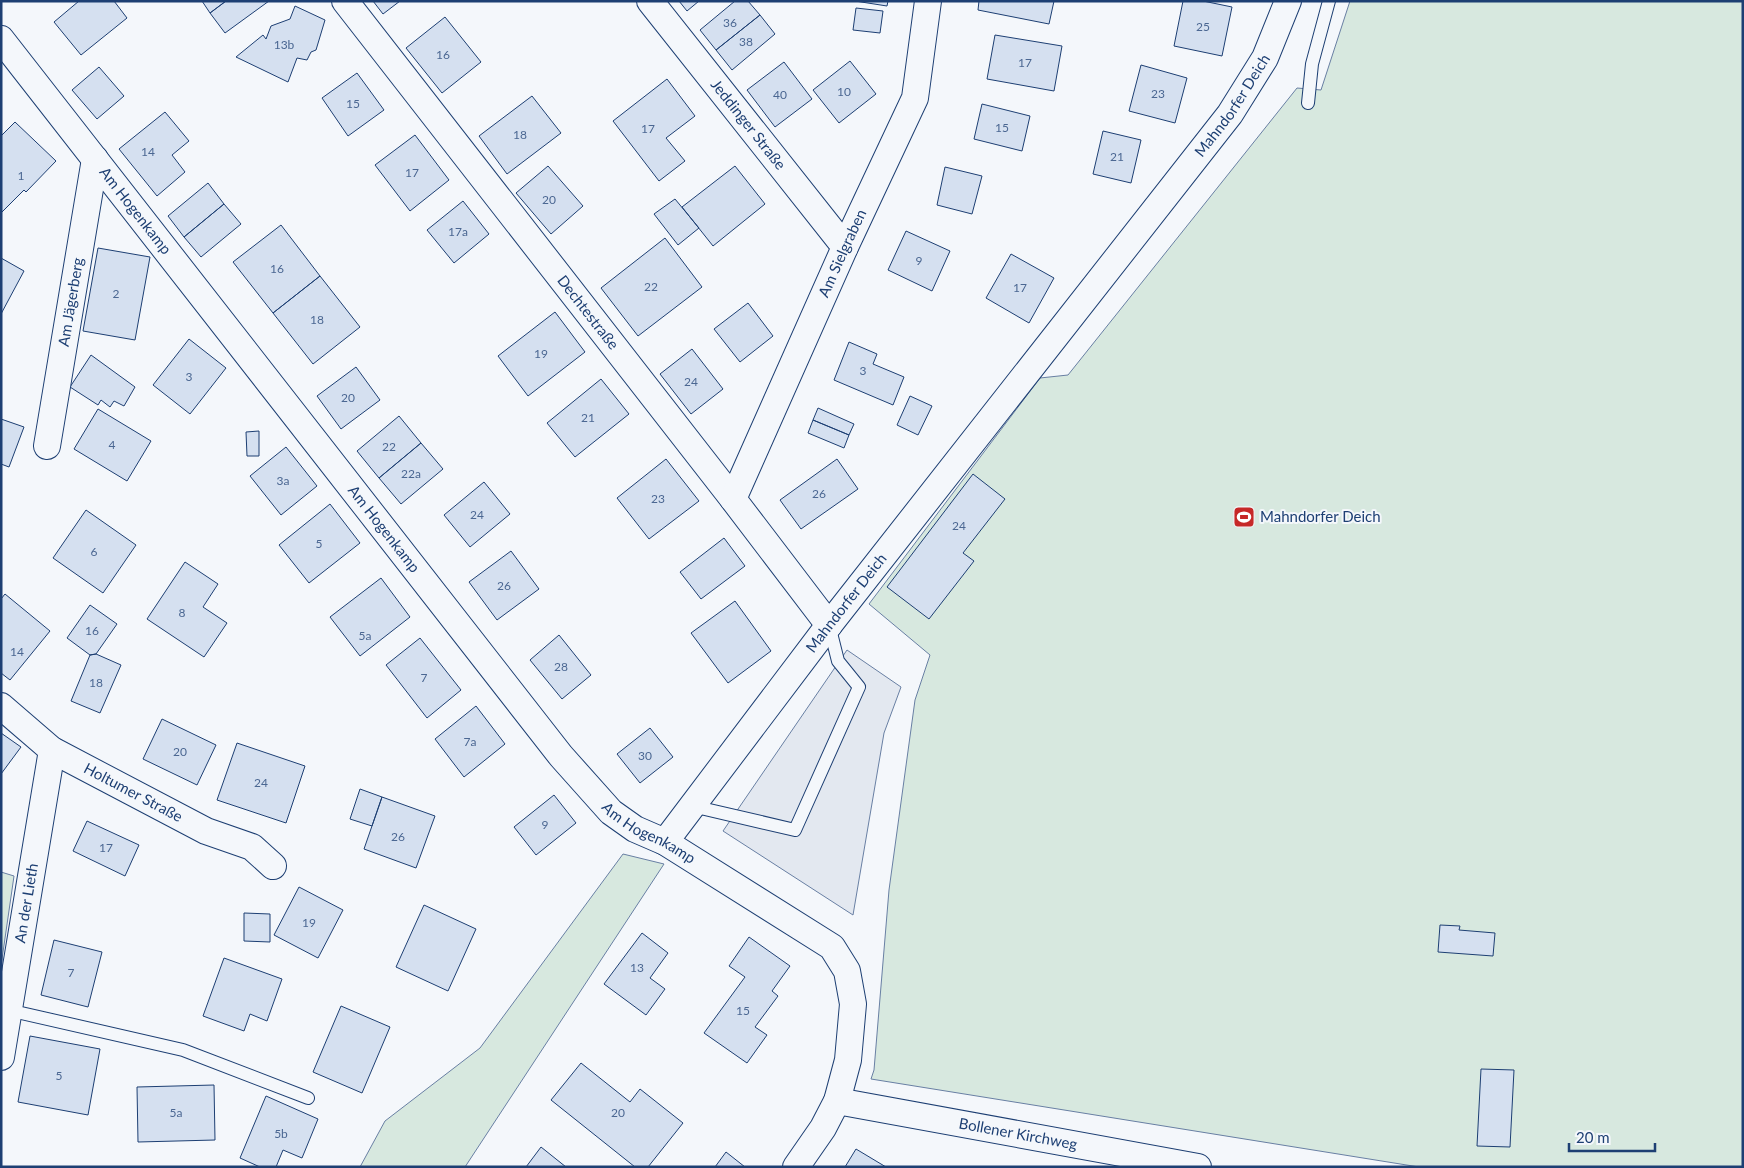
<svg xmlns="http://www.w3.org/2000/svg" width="1744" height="1168" font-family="Lato,sans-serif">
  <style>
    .green { fill: #d7e8df; stroke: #687fa3 }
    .parking { fill: #e3e8f0; stroke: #687fa3 }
    .building { fill: #d5e0f0; stroke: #1d3f73 }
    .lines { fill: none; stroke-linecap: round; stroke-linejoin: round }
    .lane-casing { stroke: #1d3f73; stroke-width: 14 }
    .street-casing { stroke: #1d3f73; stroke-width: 28 }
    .lane { stroke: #f4f7fb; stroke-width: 12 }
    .street { stroke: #f4f7fb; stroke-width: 26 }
    .labels { text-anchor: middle; stroke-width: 4; stroke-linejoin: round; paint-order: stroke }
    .number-label { font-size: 12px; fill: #4b6792 }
    .street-label { font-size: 15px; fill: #1d3f73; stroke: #f4f7fb }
    .poi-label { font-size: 15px; fill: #1d3f73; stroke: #f4f7fb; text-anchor: start }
  </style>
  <rect width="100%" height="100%" fill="#f4f7fb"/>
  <path class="green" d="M 1350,1 L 1743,1 L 1743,1167 L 1419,1167 L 871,1079 L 874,1070 L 889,890 L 915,700 L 930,655 L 869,604 L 1040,378 L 1068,375 L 1297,88 L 1321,90 Z
    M 623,854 L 664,864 L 465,1167 L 360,1167 L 385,1121 L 480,1048 Z
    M 1,872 L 14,876 L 1,966 Z"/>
  <path class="parking" d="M 847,650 L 901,687 L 884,733 L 853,915 L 723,831 Z"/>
  <path class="building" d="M 79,1 L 114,1 L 127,18 L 81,55 L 54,22 Z
    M 202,1 L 226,1 L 210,13 Z
    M 226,1 L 269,1 L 225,33 L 210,13 Z
    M 373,1 L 400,1 L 383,14 Z
    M 679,1 L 699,1 L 687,11 Z
    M 735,1 L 748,1 L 760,15 L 716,50 L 700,30 Z
    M 855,1 L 888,1 L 887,6 Z
    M 979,1 L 1054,1 L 1049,24 L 978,10 Z
    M 1183,1 L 1203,1 L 1232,7 L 1222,56 L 1174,46 Z
    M 295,6 L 325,20 L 316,50 L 311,52 L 307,60 L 297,58 L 288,82 L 236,57 L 263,35 L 266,39 L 271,26 L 290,19 Z
    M 856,8 L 883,11 L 880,33 L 853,30 Z
    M 760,15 L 775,34 L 732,70 L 716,50 Z
    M 445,17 L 481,62 L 442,93 L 406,48 Z
    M 995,35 L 1062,46 L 1054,91 L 987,79 Z
    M 850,61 L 876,94 L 839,123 L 813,90 Z
    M 784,62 L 812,99 L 775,127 L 747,90 Z
    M 1141,65 L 1187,78 L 1175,123 L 1129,111 Z
    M 99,67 L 124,96 L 97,119 L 72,90 Z
    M 357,73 L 384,110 L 348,136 L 322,98 Z
    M 667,79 L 695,116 L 666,138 L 685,161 L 659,181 L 613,121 Z
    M 532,96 L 561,133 L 507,174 L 479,136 Z
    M 982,104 L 1030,116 L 1022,151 L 974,139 Z
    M 165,112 L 189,141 L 172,155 L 185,172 L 157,196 L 119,149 Z
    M 15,122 L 56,161 L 26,192 L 24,190 L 1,213 L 1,136 Z
    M 1103,131 L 1141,140 L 1131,183 L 1093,174 Z
    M 415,135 L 449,180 L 410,211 L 375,165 Z
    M 548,166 L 583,206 L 551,234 L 516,193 Z
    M 735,166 L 765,204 L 713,246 L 682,207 Z
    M 945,167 L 982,176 L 972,214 L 937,205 Z
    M 208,183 L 224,204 L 184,237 L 168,216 Z
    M 675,199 L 699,228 L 678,245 L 654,214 Z
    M 463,201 L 489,234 L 454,263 L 427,230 Z
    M 224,204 L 241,224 L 201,257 L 184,237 Z
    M 281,225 L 320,276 L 273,313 L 233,262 Z
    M 906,231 L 950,251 L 932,291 L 888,270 Z
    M 665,238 L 702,287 L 638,336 L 601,288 Z
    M 98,248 L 150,257 L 135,340 L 83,331 Z
    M 1011,254 L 1054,278 L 1029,323 L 986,298 Z
    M 1,258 L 24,271 L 1,314 Z
    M 320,276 L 360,327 L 313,364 L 273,313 Z
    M 748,303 L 773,336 L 740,362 L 714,329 Z
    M 555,312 L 585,352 L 528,396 L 498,356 Z
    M 189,339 L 226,368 L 190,414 L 153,385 Z
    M 849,342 L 877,354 L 873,364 L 904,377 L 893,405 L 834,380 Z
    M 692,349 L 723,389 L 691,414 L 660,374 Z
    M 91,355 L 135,387 L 124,406 L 114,401 L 110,407 L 101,400 L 98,405 L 70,387 Z
    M 356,367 L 380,400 L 341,429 L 317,396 Z
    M 601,379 L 629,414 L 575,457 L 547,423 Z
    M 910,396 L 932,406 L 918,435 L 897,425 Z
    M 818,408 L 854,424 L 849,435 L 813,420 Z
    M 98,409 L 151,441 L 127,481 L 74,449 Z
    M 399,416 L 421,443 L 379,478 L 357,451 Z
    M 1,419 L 24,427 L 9,467 L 1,464 Z
    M 813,420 L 849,435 L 844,448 L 808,433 Z
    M 259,431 L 259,456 L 247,456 L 246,432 Z
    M 421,443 L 443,469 L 401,504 L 379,478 Z
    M 286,447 L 317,486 L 281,515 L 250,476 Z
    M 666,459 L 699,501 L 649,539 L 617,498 Z
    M 837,459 L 858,489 L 801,529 L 780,500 Z
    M 973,474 L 1005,499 L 963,553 L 974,561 L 929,619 L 887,587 Z
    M 484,482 L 510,514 L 470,547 L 444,515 Z
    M 330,504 L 360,543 L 309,583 L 279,545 Z
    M 86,510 L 136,545 L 103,593 L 53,558 Z
    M 724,538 L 745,566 L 701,599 L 680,572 Z
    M 511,551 L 539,589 L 497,620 L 469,582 Z
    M 185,562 L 218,584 L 203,607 L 227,623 L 204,657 L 147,619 Z
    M 381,578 L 410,617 L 360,656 L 330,617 Z
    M 5,594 L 50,631 L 10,680 L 1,673 L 1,599 Z
    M 735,601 L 771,651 L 728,683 L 691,633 Z
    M 90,605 L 117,624 L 96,654 L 90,655 L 67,638 Z
    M 559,635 L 591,675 L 562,699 L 530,660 Z
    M 420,638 L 461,690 L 427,718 L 386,665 Z
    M 96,654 L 121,665 L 100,713 L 71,701 L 90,655 Z
    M 476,706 L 505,744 L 464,777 L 435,739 Z
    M 162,719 L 216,745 L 197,785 L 143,759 Z
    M 650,728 L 673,757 L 640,783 L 617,754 Z
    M 1,733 L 21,747 L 1,774 Z
    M 237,743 L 305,766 L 286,823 L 217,800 Z
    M 360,789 L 382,797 L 372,826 L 350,819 Z
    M 554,795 L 576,823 L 536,855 L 514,827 Z
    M 382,797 L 435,816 L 416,868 L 364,849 Z
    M 87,821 L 139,845 L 125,876 L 73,851 Z
    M 299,887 L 343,910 L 318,958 L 274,935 Z
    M 424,905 L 476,929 L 448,991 L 396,967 Z
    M 244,913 L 270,914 L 270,942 L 244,941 Z
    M 1440,925 L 1460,926 L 1459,930 L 1495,933 L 1493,956 L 1438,952 Z
    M 642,933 L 668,953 L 650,978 L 665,989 L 646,1015 L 604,984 Z
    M 749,937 L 790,966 L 772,991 L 778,996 L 755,1027 L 767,1035 L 747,1063 L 704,1033 L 745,977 L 729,966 Z
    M 54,940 L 102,952 L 88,1007 L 41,995 Z
    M 224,958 L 282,979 L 267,1021 L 250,1014 L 244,1031 L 203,1016 Z
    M 341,1006 L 390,1027 L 362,1093 L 313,1072 Z
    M 30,1036 L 100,1049 L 88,1115 L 18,1102 Z
    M 581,1063 L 630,1102 L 640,1089 L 683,1123 L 648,1167 L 635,1167 L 551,1100 Z
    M 1481,1069 L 1514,1070 L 1510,1147 L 1477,1146 Z
    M 214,1085 L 215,1140 L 138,1142 L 137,1087 Z
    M 266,1096 L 318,1119 L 302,1158 L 283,1150 L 276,1167 L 260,1167 L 240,1158 Z
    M 541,1147 L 566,1167 L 526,1167 Z
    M 856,1149 L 886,1167 L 845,1167 Z
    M 726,1152 L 745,1167 L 715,1167 Z"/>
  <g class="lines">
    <g class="lane-casing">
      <path id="lane" d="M 1308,103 L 1312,64 L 1329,1
        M 692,806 L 795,830 L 859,687 L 838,661 L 829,625
        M 8,1010 L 183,1050 L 308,1098"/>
    </g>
    <g class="street-casing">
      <g id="street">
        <path id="s1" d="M 345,1 L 733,499 L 829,625"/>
        <path id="s2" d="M 650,1 L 845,247"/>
        <path id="s3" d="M 1,39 L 561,756 L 611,812 L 635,829 L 665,842 L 832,947 L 847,971 L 853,1004 L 848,1060 L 837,1101 L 823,1128 L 796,1167"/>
        <path id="s4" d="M 47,446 L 95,159"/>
        <path id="s5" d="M 733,499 L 845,247 L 915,98 L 928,1"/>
        <path id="s6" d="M 1,706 L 52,750 L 206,831 L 252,847 L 273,866"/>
        <path id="s7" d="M 665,842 L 829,625 L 1230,114 L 1265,58 L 1288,1"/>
        <path id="s8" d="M 1,1057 L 52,750"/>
        <path id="s9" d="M 837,1101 L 1198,1167"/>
      </g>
    </g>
    <use href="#lane" class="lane"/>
    <use href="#street" class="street"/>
  </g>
  <defs>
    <g id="stadium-square" transform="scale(1.125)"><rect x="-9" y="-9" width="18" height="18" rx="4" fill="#c62828" stroke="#f4f7fb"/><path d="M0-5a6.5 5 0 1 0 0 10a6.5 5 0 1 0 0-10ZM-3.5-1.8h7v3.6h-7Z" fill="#fff"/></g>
  </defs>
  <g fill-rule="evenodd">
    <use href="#stadium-square" x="1244" y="517"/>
  </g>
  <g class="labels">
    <g class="number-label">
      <text x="730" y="27">36</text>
      <text x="1203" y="31">25</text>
      <text x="746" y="46">38</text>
      <text x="284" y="49">13b</text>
      <text x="443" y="59">16</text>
      <text x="1025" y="67">17</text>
      <text x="844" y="96">10</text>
      <text x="1158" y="98">23</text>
      <text x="780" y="99">40</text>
      <text x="353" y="108">15</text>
      <text x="1002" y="132">15</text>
      <text x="648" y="133">17</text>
      <text x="520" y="139">18</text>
      <text x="148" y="156">14</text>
      <text x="1117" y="161">21</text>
      <text x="412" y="177">17</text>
      <text x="21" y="180">1</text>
      <text x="549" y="204">20</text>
      <text x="458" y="236">17a</text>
      <text x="919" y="265">9</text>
      <text x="277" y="273">16</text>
      <text x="651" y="291">22</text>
      <text x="1020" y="292">17</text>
      <text x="116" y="298">2</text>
      <text x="317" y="324">18</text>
      <text x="541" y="358">19</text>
      <text x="863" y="375">3</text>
      <text x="189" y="381">3</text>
      <text x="691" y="386">24</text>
      <text x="348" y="402">20</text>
      <text x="588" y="422">21</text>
      <text x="112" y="449">4</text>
      <text x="389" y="451">22</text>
      <text x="411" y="478">22a</text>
      <text x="283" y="485">3a</text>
      <text x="819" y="498">26</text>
      <text x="658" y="503">23</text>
      <text x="477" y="519">24</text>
      <text x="959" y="530">24</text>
      <text x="319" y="548">5</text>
      <text x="94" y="556">6</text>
      <text x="504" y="590">26</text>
      <text x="182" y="617">8</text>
      <text x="92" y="635">16</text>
      <text x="365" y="640">5a</text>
      <text x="17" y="656">14</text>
      <text x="561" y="671">28</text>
      <text x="424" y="682">7</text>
      <text x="96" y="687">18</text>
      <text x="470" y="746">7a</text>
      <text x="180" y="756">20</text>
      <text x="645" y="760">30</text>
      <text x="261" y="787">24</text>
      <text x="545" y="829">9</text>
      <text x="398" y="841">26</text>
      <text x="106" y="852">17</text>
      <text x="309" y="927">19</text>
      <text x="637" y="972">13</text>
      <text x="71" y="977">7</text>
      <text x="743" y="1015">15</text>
      <text x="59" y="1080">5</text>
      <text x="176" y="1117">5a</text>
      <text x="618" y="1117">20</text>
      <text x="281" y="1138">5b</text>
    </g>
    <g class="street-label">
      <text dy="5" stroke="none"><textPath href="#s7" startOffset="930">Mahndorfer Deich</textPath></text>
      <text dy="5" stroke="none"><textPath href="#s2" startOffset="158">Jeddinger Straße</textPath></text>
      <text dy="5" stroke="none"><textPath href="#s3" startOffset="218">Am Hogenkamp</textPath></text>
      <text dy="5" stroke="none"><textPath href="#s5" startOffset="269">Am Sielgraben</textPath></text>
      <text dy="5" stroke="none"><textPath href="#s4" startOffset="146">Am Jägerberg</textPath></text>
      <text dy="5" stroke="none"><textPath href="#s1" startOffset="395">Dechtestraße</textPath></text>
      <text dy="5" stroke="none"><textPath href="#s3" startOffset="622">Am Hogenkamp</textPath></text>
      <text dy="5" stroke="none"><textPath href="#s7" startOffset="300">Mahndorfer Deich</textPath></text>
      <text dy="5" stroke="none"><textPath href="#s6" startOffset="159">Holtumer Straße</textPath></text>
      <text dy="5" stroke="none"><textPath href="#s3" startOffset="1028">Am Hogenkamp</textPath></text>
      <text dy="5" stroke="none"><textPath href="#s8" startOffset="156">An der Lieth</textPath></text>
      <text dy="5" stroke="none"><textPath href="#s9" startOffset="184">Bollener Kirchweg</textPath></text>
    </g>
    <g class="poi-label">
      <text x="1260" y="522">Mahndorfer Deich</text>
    </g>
  </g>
  <rect width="1744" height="1168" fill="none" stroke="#1d3f73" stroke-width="5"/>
  <path d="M1569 1143v8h86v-8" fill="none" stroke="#1d3f73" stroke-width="2.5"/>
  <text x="1576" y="1143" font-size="15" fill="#1d3f73" stroke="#f4f7fb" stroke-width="4" paint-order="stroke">20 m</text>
</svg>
